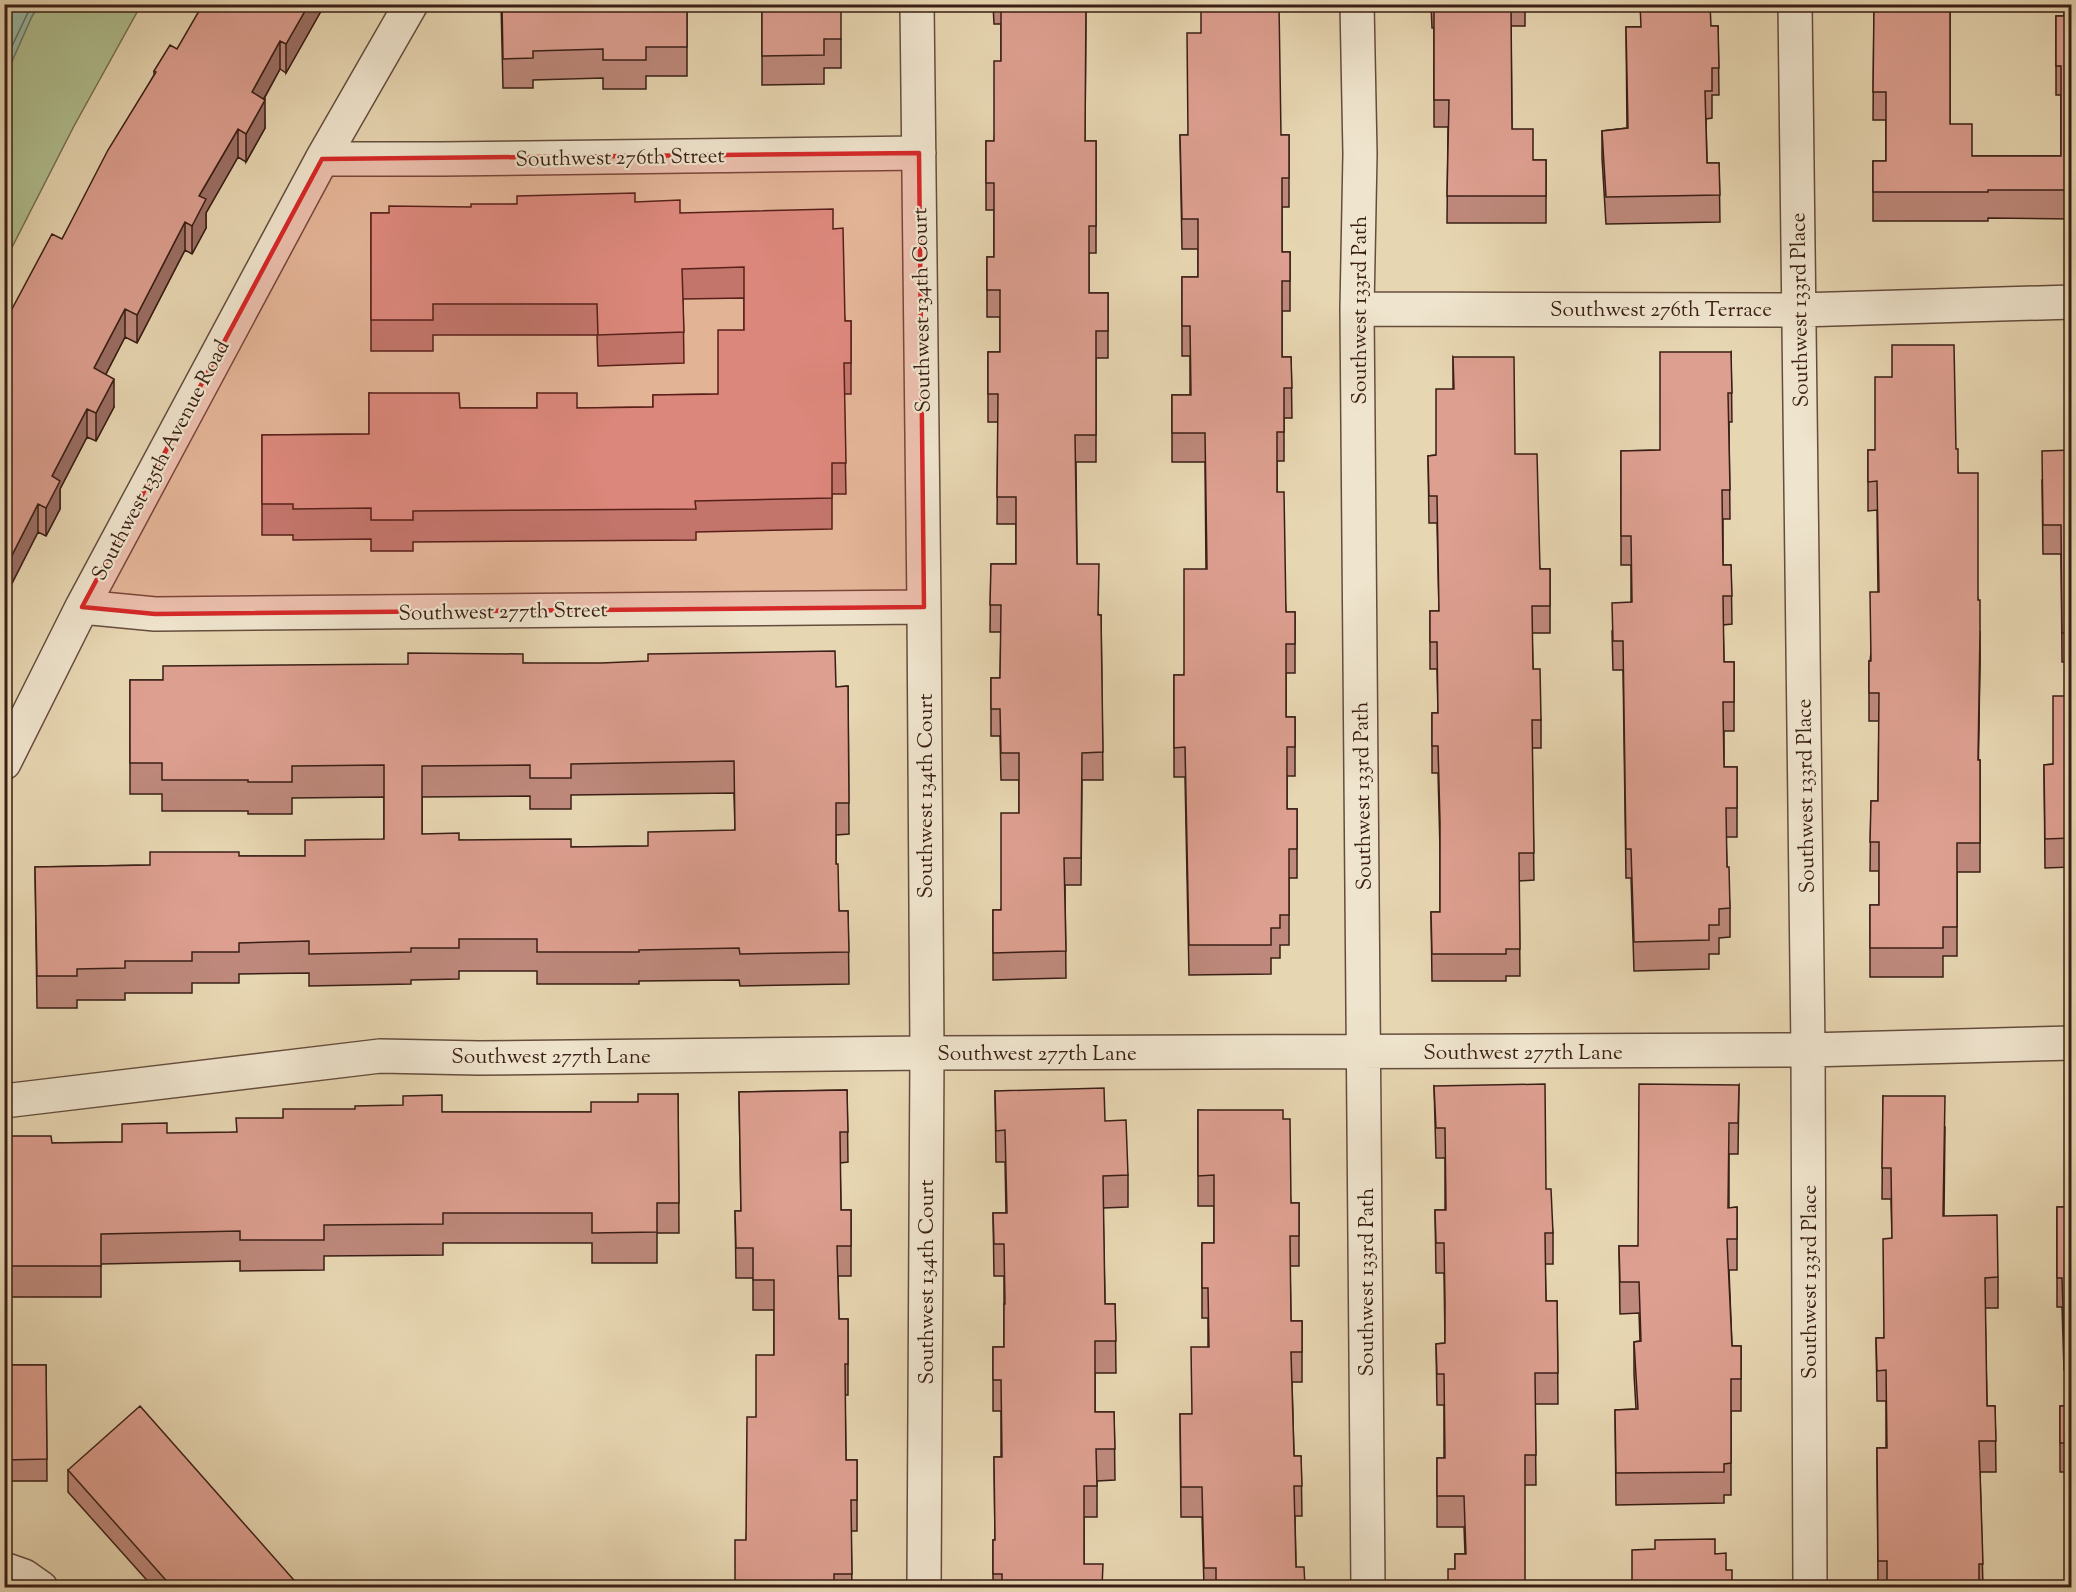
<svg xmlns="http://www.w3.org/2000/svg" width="2076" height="1592" font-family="'Sorts Mill Goudy',serif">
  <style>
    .green { fill: #b0bf90; stroke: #756f53; stroke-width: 1.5 }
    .water { fill: #98baa7; stroke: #727c6d; stroke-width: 1.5 }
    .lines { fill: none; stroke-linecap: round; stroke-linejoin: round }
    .shore { stroke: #696c5e; stroke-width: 1.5 }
    .minor-casing { stroke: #654d3d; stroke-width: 36 }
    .minor { stroke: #efe4cd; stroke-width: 33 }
    .wall { fill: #be897c; stroke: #3a1f16; stroke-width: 1.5; fill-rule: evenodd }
    .shaded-wall { fill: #9b6f65; stroke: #3a1f16; stroke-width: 1.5 }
    .building { fill: #dd9f90; stroke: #3a1f16; stroke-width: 1.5; fill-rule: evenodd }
    .marked { fill: #d62828; fill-opacity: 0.2; stroke: #d62828; stroke-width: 4.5; stroke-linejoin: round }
    .labels { text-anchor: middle; stroke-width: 4.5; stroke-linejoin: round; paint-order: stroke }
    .street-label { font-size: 21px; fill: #3a1f16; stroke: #efe4cd }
  </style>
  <rect width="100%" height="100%" fill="#e7d6b2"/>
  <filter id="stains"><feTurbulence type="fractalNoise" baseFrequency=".00333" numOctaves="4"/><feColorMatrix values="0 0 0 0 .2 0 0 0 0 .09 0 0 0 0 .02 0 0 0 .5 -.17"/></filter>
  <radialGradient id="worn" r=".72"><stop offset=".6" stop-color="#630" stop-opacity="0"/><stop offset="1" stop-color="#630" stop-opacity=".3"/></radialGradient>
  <path class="green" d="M 39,5 L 141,5 L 74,126 L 5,261 L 5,77 L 32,16 Z"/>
  <path class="water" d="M 5,4 L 39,5 L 32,16 L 5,77 Z"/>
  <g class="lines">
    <path class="shore" d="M 4,63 L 32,4"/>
    <g class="minor-casing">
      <path id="minor" d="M 917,4 L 924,607 L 927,1053 L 924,1588
        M 1357,4 L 1360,154 L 1357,309 L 1368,1588
        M 1795,4 L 1808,1050 L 1810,1588
        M 322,159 L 442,159 L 919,153
        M 1357,309 L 1799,310 L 2072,302
        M 82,607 L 155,614 L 924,607
        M 4,763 L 82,607 L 322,159 L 411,4
        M 4,1101 L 380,1056 L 479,1058 L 927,1053 L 1808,1050 L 2072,1043
        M 4,1569 L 24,1576 L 41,1588"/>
    </g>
    <use href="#minor" class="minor"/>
  </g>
  <path class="wall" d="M 325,4 L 286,73 L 280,69 L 264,99 L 265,128 L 246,162 L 238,157 L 206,213 L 206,228 L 192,254 L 185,250 L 137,343 L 125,337 L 106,374 L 114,407 L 96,441 L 87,437 L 60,489 L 60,509 L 46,536 L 38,532 L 4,599 L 4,321 L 5,322 L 62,239 L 154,75 L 154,71 L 177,49 Z
    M 501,4 L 687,4 L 687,76 L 646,76 L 646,89 L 603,89 L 603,78 L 533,80 L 533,88 L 503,88 Z
    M 762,4 L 841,39 L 841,68 L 824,68 L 824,84 L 762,85 Z
    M 993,4 L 1086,4 L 1085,141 L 1096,141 L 1096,253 L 1089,253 L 1089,293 L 1108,293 L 1108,358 L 1096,358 L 1096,462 L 1076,462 L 1077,564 L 1099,615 L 1101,615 L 1103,780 L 1082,780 L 1081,885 L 1065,885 L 1066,978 L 993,980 L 993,910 L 1001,910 L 1019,813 L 1019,780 L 1001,780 L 1000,736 L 991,736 L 991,678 L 1000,678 L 1001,632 L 990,632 L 991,564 L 1016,564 L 1016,524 L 997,524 L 998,422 L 988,422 L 988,352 L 1000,352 L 1000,317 L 987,317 L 987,257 L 994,257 L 994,210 L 986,210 L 986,141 L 994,141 L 1001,61 L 1001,24 L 994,24 Z
    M 1431,4 L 1525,4 L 1525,26 L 1511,26 L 1512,129 L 1533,160 L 1546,160 L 1546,223 L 1447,223 L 1448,127 L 1434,127 L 1434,28 L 1432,28 Z
    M 1872,4 L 1963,4 L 1962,10 L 1950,10 L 1950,124 L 1972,156 L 2061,156 L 2061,95 L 2056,95 L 2056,16 L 2064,16 L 2072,4 L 2072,219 L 1988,218 L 1988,221 L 1873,221 L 1873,161 L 1886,161 L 1886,120 L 1873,120 L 1874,9 L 1872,9 Z
    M 1718,26 L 1719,95 L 1712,95 L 1712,118 L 1706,119 L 1707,163 L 1719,163 L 1720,222 L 1606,224 L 1602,158 L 1602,131 L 1627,128 L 1626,27 Z
    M 1201,33 L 1281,135 L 1289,135 L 1289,207 L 1282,207 L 1282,252 L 1290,252 L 1290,311 L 1282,311 L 1282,357 L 1291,357 L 1292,418 L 1284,418 L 1284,461 L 1277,461 L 1277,492 L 1286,612 L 1295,612 L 1295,673 L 1286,673 L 1286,717 L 1295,717 L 1295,776 L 1287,776 L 1287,809 L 1297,809 L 1297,878 L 1289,878 L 1289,945 L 1280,945 L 1280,958 L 1271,958 L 1271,974 L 1189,975 L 1185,777 L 1174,777 L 1174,675 L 1184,675 L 1206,569 L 1205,462 L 1172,462 L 1172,395 L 1190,395 L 1190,356 L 1182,356 L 1182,277 L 1198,277 L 1198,249 L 1182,249 L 1180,135 L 1188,135 Z
    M 635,202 L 680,213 L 833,229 L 845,321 L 851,321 L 851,394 L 844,394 L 846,494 L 832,494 L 832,529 L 696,532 L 696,540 L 413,542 L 413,551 L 371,551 L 371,539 L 293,540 L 293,535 L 262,535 L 262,435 L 369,434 L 369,393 L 460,408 L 537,408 L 537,393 L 577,408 L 653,407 L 653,395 L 718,394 L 744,330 L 744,298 L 683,299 L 684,363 L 598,366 L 597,335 L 433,335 L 433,351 L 371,351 L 371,213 L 389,213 L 517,204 Z
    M 1731,352 L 1732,422 L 1729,422 L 1730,519 L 1723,519 L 1723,565 L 1731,565 L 1732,624 L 1723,625 L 1724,662 L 1734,662 L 1734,731 L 1724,731 L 1724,767 L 1737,767 L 1737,837 L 1726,837 L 1727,867 L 1730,908 L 1730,937 L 1719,938 L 1719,954 L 1709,954 L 1709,969 L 1634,971 L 1631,878 L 1626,878 L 1623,670 L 1613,670 L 1612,631 L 1631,602 L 1631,565 L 1621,565 L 1621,451 L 1660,450 Z
    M 1453,357 L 1515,454 L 1540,569 L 1550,569 L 1550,633 L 1532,633 L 1533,669 L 1541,720 L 1541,748 L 1532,748 L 1534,880 L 1519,881 L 1520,976 L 1506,976 L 1506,981 L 1432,981 L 1431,912 L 1440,912 L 1440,849 L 1438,773 L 1432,773 L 1432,713 L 1438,713 L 1437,669 L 1430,669 L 1430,611 L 1439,611 L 1437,523 L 1429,523 L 1428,456 L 1436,455 L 1453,389 Z
    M 1956,449 L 1958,473 L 1978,600 L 1980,660 L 1978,760 L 1980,760 L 1980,872 L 1957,872 L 1957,956 L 1943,956 L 1943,977 L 1870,977 L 1870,905 L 1879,905 L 1879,871 L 1870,871 L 1871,801 L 1878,801 L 1879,721 L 1869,721 L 1869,661 L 1870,661 L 1878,592 L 1877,510 L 1868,511 L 1868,450 Z
    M 2072,450 L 2072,969 L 2071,867 L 2045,868 L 2044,765 L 2053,764 L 2071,696 L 2071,662 L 2062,662 L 2061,554 L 2043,554 L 2042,480 Z
    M 523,663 L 836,687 L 848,686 L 849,834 L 836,835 L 836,864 L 839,911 L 848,911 L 849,984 L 740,986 L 739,980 L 639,981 L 639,984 L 537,984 L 537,971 L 459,971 L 459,979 L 411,980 L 411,984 L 309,986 L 309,973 L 239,974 L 239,983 L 192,983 L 192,993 L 125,993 L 125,1000 L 77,1000 L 77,1008 L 37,1008 L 35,867 L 150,865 L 239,856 L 305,856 L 384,839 L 384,797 L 292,798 L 292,814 L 248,814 L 248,811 L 162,811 L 162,794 L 130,794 L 130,680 L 163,680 ZM 734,793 L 735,830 L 648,846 L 571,847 L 459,840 L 422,834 L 422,797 L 530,796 L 530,809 L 571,809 L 571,795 Z
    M 1739,1085 L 1738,1154 L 1729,1154 L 1729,1208 L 1737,1207 L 1737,1270 L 1729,1270 L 1732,1346 L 1741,1346 L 1741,1411 L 1731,1411 L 1731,1495 L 1724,1495 L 1724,1503 L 1616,1505 L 1615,1410 L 1636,1409 L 1634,1374 L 1634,1342 L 1640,1341 L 1639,1313 L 1620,1314 L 1619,1246 L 1638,1246 Z
    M 1434,1086 L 1546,1189 L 1553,1233 L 1553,1264 L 1545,1264 L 1546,1301 L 1557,1301 L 1558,1404 L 1535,1404 L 1536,1485 L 1525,1485 L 1455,1569 L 1455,1554 L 1465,1554 L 1464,1527 L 1437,1527 L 1437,1458 L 1444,1458 L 1444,1405 L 1437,1405 L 1436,1344 L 1445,1343 L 1444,1273 L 1436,1273 L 1435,1210 L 1445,1210 L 1445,1158 L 1436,1158 Z
    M 847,1090 L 848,1162 L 840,1163 L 841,1210 L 851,1210 L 851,1276 L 838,1276 L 839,1319 L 848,1319 L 848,1395 L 845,1395 L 846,1460 L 857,1460 L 857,1531 L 851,1531 L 852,1587 L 735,1587 L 746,1540 L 756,1417 L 774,1355 L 774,1310 L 753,1310 L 753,1278 L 736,1278 L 735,1211 L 741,1211 L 739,1092 Z
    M 995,1091 L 1105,1121 L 1128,1175 L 1128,1207 L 1103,1208 L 1105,1304 L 1115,1304 L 1116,1373 L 1095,1373 L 1095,1412 L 1114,1412 L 1115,1480 L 1097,1481 L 1097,1517 L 1084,1517 L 1084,1564 L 1103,1587 L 993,1587 L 993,1540 L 995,1540 L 994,1457 L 1001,1457 L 1001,1411 L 993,1411 L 993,1347 L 1004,1347 L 1004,1276 L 994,1276 L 993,1213 L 1006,1213 L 1005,1162 L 996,1162 Z
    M 678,1094 L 679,1233 L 657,1233 L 657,1263 L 592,1263 L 592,1243 L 443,1243 L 443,1255 L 324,1256 L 324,1270 L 240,1271 L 240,1261 L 101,1264 L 101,1297 L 4,1297 L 4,1152 L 10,1152 L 52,1143 L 122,1142 L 236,1132 L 283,1118 L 442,1112 L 591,1112 Z
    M 1883,1096 L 1945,1127 L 1944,1216 L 1998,1277 L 1998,1308 L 1985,1308 L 1987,1406 L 1995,1406 L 1996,1472 L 1980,1472 L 1983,1587 L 1878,1587 L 1877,1448 L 1886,1448 L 1886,1401 L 1877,1401 L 1876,1338 L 1884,1338 L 1892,1239 L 1891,1199 L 1882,1199 Z
    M 1198,1110 L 1283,1119 L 1291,1203 L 1299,1203 L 1299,1266 L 1290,1266 L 1291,1321 L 1302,1321 L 1302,1382 L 1292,1382 L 1294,1456 L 1301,1456 L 1302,1516 L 1295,1516 L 1296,1567 L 1305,1587 L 1204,1587 L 1202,1517 L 1181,1517 L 1180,1414 L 1192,1414 L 1208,1347 L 1208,1318 L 1202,1318 L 1202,1243 L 1214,1243 L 1214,1206 L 1198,1206 Z
    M 2057,1207 L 2072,1207 L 2072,1472 L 2060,1472 L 2060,1406 L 2069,1406 L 2069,1370 L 2064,1370 L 2062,1307 L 2057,1307 Z
    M 4,1365 L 46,1365 L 47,1481 L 4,1481 Z
    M 68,1470 L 300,1587 L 153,1587 L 68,1492 Z"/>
  <path class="shaded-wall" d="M 309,4 L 325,4 L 286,73 L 286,44 Z
    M 280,41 L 280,69 L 252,120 L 252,92 Z
    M 265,100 L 265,128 L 246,162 L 246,134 Z
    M 238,129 L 238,157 L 206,213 L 206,228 L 192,254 L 192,226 L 199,196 Z
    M 185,222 L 185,250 L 137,343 L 137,315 Z
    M 125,309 L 125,337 L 94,397 L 94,368 Z
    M 114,379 L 114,407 L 96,441 L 96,413 Z
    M 87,409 L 87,437 L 60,489 L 60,509 L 46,536 L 46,508 L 52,476 Z
    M 38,504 L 38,532 L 4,599 L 4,571 Z
    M 1980,631 L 1980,660 L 1978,789 L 1978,760 Z"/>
  <path class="building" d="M 203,4 L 309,4 L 286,44 L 280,41 L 252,92 L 265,100 L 246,134 L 238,129 L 199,196 L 206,199 L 192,226 L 185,222 L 137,315 L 125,309 L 94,368 L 114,379 L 96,413 L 87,409 L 52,476 L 60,481 L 46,508 L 38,504 L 4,571 L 4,321 L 5,322 L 52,234 L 62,239 L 108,150 L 156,72 L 154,71 L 170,45 L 177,49 Z
    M 502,4 L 687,4 L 687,47 L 646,47 L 646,60 L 603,60 L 603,49 L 533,51 L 533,58 L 503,59 Z
    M 762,4 L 841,4 L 841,39 L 824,39 L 824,55 L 762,56 Z
    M 1001,4 L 1086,4 L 1085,141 L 1096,141 L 1096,226 L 1089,226 L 1089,293 L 1108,293 L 1108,331 L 1096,331 L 1096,435 L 1075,435 L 1077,564 L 1099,564 L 1098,615 L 1101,615 L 1103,752 L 1082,753 L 1081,858 L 1064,858 L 1066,951 L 993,953 L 993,910 L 1001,910 L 1001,813 L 1019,813 L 1019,753 L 1001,753 L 1000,709 L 991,709 L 991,678 L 1000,678 L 1001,605 L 990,605 L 991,564 L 1016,564 L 1016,497 L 997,497 L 998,394 L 988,394 L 988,352 L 1000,352 L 1000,290 L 987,290 L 987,257 L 994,257 L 994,183 L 986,183 L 986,141 L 994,141 L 994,61 L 1001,61 Z
    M 1201,4 L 1279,4 L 1281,135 L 1289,135 L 1289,178 L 1282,178 L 1282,252 L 1290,252 L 1290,281 L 1282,281 L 1282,357 L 1291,357 L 1292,388 L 1284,388 L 1284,432 L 1277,432 L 1277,492 L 1284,492 L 1286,612 L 1295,612 L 1295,644 L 1286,644 L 1286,717 L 1295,717 L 1295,747 L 1287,747 L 1287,809 L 1297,809 L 1297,849 L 1289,849 L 1289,915 L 1280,915 L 1280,928 L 1271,928 L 1271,945 L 1189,945 L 1185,747 L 1174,748 L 1174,675 L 1184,675 L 1184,569 L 1207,569 L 1205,433 L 1172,433 L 1172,395 L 1191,395 L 1190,326 L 1182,326 L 1182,277 L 1198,277 L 1198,219 L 1182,219 L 1180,135 L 1188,135 L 1187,33 L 1201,33 Z
    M 1434,4 L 1511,4 L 1512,129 L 1533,129 L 1533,160 L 1546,160 L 1546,196 L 1447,196 L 1449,100 L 1434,100 Z
    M 1640,4 L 1710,4 L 1711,26 L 1718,26 L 1719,68 L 1712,68 L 1712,91 L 1705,91 L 1707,163 L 1719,163 L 1720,195 L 1606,197 L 1602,131 L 1628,128 L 1626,27 L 1641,27 Z
    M 1874,4 L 1950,4 L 1950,124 L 1972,124 L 1972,156 L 2061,156 L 2061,66 L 2056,66 L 2056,16 L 2064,16 L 2064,4 L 2072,4 L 2072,190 L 1988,190 L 1988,192 L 1873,192 L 1873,161 L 1886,161 L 1886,92 L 1873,92 Z
    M 635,193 L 635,202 L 680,200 L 680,213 L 833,209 L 833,229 L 843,228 L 845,321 L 851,321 L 851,363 L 844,363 L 846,463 L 832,463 L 832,498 L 695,501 L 696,509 L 413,511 L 413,520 L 371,520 L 371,508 L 293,509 L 293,504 L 262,504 L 262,435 L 369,434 L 369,393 L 459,393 L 460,408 L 537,408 L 537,393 L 577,393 L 577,408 L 653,407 L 653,395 L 718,394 L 718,330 L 744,330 L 744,267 L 682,269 L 684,332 L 598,335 L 597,304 L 433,304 L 433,320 L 371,320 L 371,213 L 389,213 L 389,206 L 471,207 L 471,204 L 517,204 L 517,196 Z
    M 1892,345 L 1954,345 L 1956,449 L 1958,449 L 1958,473 L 1978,473 L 1978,600 L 1980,600 L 1980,631 L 1978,760 L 1980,760 L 1980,843 L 1957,843 L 1957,927 L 1943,927 L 1943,948 L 1870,948 L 1870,905 L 1879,905 L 1879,842 L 1870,842 L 1871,801 L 1878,801 L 1879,693 L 1869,693 L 1869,661 L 1871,661 L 1870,592 L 1879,592 L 1877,481 L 1868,482 L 1868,450 L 1875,450 L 1875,377 L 1892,377 Z
    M 1660,352 L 1731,352 L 1732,393 L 1728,393 L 1730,490 L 1722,490 L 1723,565 L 1731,565 L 1732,596 L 1723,596 L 1724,662 L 1734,662 L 1734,702 L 1723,702 L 1724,767 L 1737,767 L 1737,808 L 1726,808 L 1727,867 L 1729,867 L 1730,908 L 1719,909 L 1719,925 L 1709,925 L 1709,940 L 1634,942 L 1631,849 L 1626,849 L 1623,641 L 1613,641 L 1612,603 L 1632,602 L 1631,536 L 1621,536 L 1621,451 L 1660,450 Z
    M 1453,357 L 1514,357 L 1515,454 L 1537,454 L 1540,569 L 1550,569 L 1550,606 L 1532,606 L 1533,669 L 1540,669 L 1541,720 L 1532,720 L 1534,853 L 1519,853 L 1520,949 L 1506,949 L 1506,954 L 1432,954 L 1431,912 L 1440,912 L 1440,822 L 1438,746 L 1432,746 L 1432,713 L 1438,713 L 1437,642 L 1430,642 L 1430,611 L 1439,611 L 1437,496 L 1429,496 L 1428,456 L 1436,455 L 1436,389 L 1454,389 Z
    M 2072,450 L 2072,940 L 2071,940 L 2071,838 L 2045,839 L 2044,765 L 2053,764 L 2053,696 L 2071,696 L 2071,633 L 2062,633 L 2061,525 L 2043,525 L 2042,451 Z
    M 835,651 L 836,687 L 848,686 L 849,803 L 836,803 L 836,864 L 838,864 L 839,911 L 848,911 L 849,952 L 740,954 L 739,948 L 639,950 L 639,952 L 537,952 L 537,939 L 459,939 L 459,948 L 411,948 L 411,952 L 309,954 L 309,941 L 239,943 L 239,952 L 192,952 L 192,961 L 125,961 L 125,968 L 77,969 L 77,976 L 37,976 L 35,867 L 150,865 L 150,852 L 239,852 L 239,856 L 305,856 L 305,840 L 384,839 L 384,765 L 292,766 L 292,782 L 248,782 L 248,780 L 162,780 L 162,763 L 130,763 L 130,680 L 163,680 L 163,666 L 408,664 L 408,653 L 523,654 L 523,663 L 601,663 L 648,661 L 648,654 ZM 734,761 L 735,830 L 648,832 L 648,846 L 571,847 L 571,839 L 459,840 L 459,833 L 422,834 L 422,766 L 530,765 L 530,778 L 571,778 L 571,764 Z
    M 1545,1084 L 1546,1189 L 1551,1189 L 1553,1233 L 1545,1233 L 1546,1301 L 1557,1301 L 1558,1373 L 1535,1373 L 1536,1455 L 1525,1455 L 1525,1587 L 1448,1587 L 1448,1569 L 1455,1569 L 1455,1554 L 1466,1554 L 1464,1496 L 1437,1496 L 1437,1458 L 1445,1458 L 1444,1374 L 1437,1374 L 1436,1344 L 1445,1343 L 1445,1302 L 1444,1243 L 1436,1243 L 1435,1210 L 1446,1210 L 1445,1128 L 1436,1128 L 1434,1086 Z
    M 1639,1084 L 1739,1085 L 1738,1123 L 1729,1123 L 1728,1208 L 1737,1207 L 1737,1239 L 1727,1239 L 1732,1346 L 1741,1346 L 1741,1379 L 1731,1379 L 1731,1463 L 1724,1464 L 1724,1472 L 1616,1473 L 1615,1410 L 1638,1409 L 1634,1342 L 1641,1341 L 1639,1282 L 1620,1282 L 1619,1246 L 1638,1246 Z
    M 1104,1088 L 1105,1121 L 1126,1120 L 1128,1175 L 1103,1176 L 1105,1304 L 1115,1304 L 1116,1341 L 1095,1341 L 1095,1412 L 1114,1412 L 1115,1449 L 1096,1449 L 1097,1486 L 1084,1486 L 1084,1564 L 1103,1564 L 1102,1587 L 1002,1587 L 1002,1574 L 993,1574 L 993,1540 L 995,1540 L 994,1457 L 1002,1457 L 1001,1380 L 993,1380 L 993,1347 L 1004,1347 L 1004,1304 L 1005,1304 L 1004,1244 L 994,1244 L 993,1213 L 1007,1213 L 1005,1130 L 996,1131 L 995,1091 Z
    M 847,1090 L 848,1132 L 840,1132 L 841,1210 L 851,1210 L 851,1246 L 837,1246 L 839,1319 L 848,1319 L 848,1364 L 845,1364 L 846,1460 L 857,1460 L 857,1500 L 851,1500 L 852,1574 L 834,1574 L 834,1587 L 735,1587 L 735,1540 L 746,1540 L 747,1417 L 756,1417 L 756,1355 L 774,1355 L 774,1280 L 753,1280 L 753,1248 L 736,1248 L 735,1211 L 741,1211 L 739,1092 Z
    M 638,1094 L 678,1094 L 679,1203 L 657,1203 L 657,1232 L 592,1233 L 592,1213 L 443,1213 L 443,1224 L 324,1225 L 324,1240 L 240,1240 L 240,1231 L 101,1234 L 101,1266 L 4,1266 L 4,1152 L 10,1152 L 10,1136 L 51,1136 L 52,1143 L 122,1142 L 122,1124 L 167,1123 L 167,1133 L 237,1132 L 236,1118 L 283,1118 L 283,1109 L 355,1109 L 355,1106 L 403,1105 L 403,1096 L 442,1095 L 442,1112 L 591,1112 L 591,1102 L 638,1102 Z
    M 1883,1096 L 1945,1096 L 1943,1216 L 1997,1215 L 1998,1277 L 1985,1278 L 1987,1406 L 1995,1406 L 1996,1441 L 1979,1441 L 1983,1564 L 1979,1564 L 1979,1587 L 1887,1587 L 1887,1561 L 1878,1561 L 1877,1448 L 1887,1448 L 1886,1370 L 1877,1371 L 1876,1338 L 1884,1338 L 1883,1239 L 1892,1238 L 1891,1168 L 1882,1168 Z
    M 1198,1110 L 1283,1110 L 1283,1119 L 1290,1119 L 1291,1203 L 1299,1203 L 1299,1236 L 1290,1236 L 1291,1321 L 1302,1321 L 1302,1352 L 1291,1352 L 1294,1456 L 1301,1456 L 1302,1486 L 1294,1486 L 1296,1567 L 1304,1567 L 1305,1587 L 1216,1587 L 1216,1568 L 1204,1568 L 1202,1487 L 1181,1487 L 1180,1414 L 1192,1414 L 1191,1347 L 1209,1347 L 1208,1288 L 1202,1288 L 1202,1243 L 1214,1243 L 1214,1175 L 1198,1176 Z
    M 2057,1207 L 2072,1207 L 2072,1443 L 2060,1443 L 2060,1406 L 2070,1406 L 2069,1341 L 2064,1341 L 2062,1278 L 2057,1278 Z
    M 4,1365 L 46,1365 L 47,1459 L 4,1460 Z
    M 140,1406 L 300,1587 L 172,1587 L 68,1470 Z
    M 1715,1539 L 1715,1554 L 1726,1553 L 1726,1570 L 1732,1570 L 1732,1587 L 1632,1587 L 1632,1550 L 1655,1549 L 1655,1540 Z"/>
  <path class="marked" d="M 919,153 L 924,607 L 155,614 L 82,607 L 322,159 Z"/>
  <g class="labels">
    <g class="street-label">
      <text transform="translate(620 157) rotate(-1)" y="7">Southwest 276th Street</text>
      <text x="1661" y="316">Southwest 276th Terrace</text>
      <text transform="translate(921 310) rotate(-91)" y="7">Southwest 134th Court</text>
      <text transform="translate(1359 310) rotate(-90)" y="7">Southwest 133rd Path</text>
      <text transform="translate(1799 310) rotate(-91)" y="7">Southwest 133rd Place</text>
      <text transform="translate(160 460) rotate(-62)" y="7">Southwest 135th Avenue Road</text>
      <text transform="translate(503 611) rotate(-1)" y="7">Southwest 277th Street</text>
      <text transform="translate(925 796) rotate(-90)" y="7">Southwest 134th Court</text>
      <text transform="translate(1362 796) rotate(-91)" y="7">Southwest 133rd Path</text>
      <text transform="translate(1805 796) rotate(-91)" y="7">Southwest 133rd Place</text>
      <text x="1523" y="1059">Southwest 277th Lane</text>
      <text x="1037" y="1060">Southwest 277th Lane</text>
      <text x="551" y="1063">Southwest 277th Lane</text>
      <text transform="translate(926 1282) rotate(-90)" y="7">Southwest 134th Court</text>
      <text transform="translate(1366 1282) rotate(-90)" y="7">Southwest 133rd Path</text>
      <text transform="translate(1809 1282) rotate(-90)" y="7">Southwest 133rd Place</text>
    </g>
  </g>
  <rect width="2076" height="1592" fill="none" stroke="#e7d6b2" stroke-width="24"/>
  <rect x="6" y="6" width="2064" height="1580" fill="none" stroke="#3a1f16" stroke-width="3"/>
  <rect x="12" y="12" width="2052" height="1568" fill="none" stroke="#3a1f16" stroke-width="1.5"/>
  <rect width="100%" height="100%" filter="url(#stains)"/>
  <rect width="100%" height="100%" fill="url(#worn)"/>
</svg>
